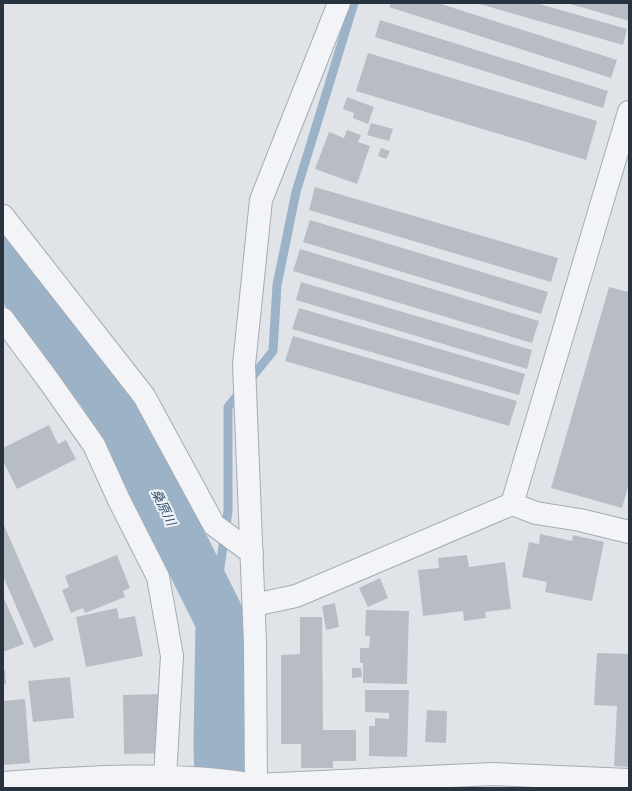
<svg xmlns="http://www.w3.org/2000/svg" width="632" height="791" font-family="Rubik,'Noto Sans JP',sans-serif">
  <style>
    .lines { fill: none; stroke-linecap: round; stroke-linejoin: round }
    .stream { stroke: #9cb3c7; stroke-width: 9 }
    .river { stroke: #9cb3c7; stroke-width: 51 }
    .building { fill: #b8bdc5 }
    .minor-casing { stroke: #a5abb3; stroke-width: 24 }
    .minor { stroke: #f3f4f7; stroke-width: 22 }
    .labels { text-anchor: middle; stroke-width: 4; stroke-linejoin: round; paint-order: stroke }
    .water-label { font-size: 13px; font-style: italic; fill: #355272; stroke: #f0f3f6 }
  </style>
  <rect width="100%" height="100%" fill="#e0e4e9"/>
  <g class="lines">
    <path class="stream" d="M 221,621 L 219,574 L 228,511 L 228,407 L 273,351 L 277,285 L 296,192 L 354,3"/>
    <path class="river" d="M 3,261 L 103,392 L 153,485 L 221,621 L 219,742 L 220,788"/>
  </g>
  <path class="building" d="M 391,3 L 438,3 L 617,60 L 611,78 L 389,7 Z
    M 476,3 L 536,3 L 627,29 L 623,45 Z
    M 567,3 L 629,3 L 629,21 Z
    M 380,20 L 608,91 L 603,108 L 375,37 Z
    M 368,53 L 597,121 L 586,160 L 356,91 Z
    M 347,97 L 374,107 L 368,124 L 353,118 L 354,113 L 343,109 Z
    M 371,123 L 393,129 L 389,141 L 367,135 Z
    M 347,130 L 361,135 L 358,142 L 370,146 L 357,184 L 315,169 L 329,132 L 344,138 Z
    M 381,148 L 390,151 L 386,159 L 378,156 Z
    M 315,187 L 558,258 L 551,282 L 309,210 Z
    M 310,220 L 548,292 L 541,314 L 303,242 Z
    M 300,249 L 539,321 L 532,343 L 293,271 Z
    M 301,282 L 532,350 L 527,369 L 296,300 Z
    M 609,287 L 629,292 L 629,483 L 622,508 L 551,488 Z
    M 299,308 L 525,374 L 519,395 L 292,329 Z
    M 293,336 L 517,401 L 509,426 L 285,361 Z
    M 49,425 L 58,444 L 66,440 L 76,459 L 17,489 L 3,461 L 3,448 Z
    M 3,523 L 54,640 L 34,648 L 3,576 Z
    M 540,534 L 572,541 L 573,535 L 604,542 L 592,601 L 545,592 L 547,582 L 522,577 L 529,542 L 539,544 Z
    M 117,555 L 130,588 L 123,591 L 125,597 L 85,613 L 83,608 L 71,613 L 62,590 L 69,587 L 65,576 Z
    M 467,555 L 469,567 L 505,562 L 511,609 L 485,612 L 486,618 L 464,621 L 463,611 L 423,616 L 418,570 L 439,568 L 438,558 Z
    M 380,578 L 388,598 L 368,607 L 359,588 Z
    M 3,596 L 24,644 L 3,652 Z
    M 335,603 L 339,627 L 326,630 L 322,606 Z
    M 117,608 L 119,619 L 135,616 L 143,656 L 86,667 L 76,617 Z
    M 366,610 L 409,611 L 407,684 L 363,683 L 363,663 L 360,663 L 360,648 L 369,648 L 370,636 L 365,636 Z
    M 300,617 L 322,617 L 323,730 L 356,730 L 356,761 L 333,761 L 333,768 L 301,768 L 301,744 L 281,744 L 281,655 L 300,654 Z
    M 597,653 L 629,654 L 629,767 L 614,766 L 617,706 L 594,705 Z
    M 352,668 L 361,668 L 362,677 L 352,678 Z
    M 3,670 L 5,670 L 6,684 L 3,684 Z
    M 70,677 L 74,718 L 33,722 L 28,681 Z
    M 365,690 L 409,690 L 407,757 L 369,756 L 369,726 L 375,726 L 375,718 L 389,719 L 389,713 L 365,712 Z
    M 162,694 L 164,753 L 124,754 L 123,695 Z
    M 25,699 L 30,763 L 3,765 L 3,701 Z
    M 427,710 L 447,711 L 446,743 L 425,742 Z"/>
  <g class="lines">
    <g class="minor-casing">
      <path id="minor" d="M 3,216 L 144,396 L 214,525 L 252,553
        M 3,319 L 49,381 L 94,445 L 119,500 L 158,577 L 172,656 L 165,777
        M 512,504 L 536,513 L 580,520 L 629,532
        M 254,605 L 296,596 L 512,504 L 629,112
        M 3,783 C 86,777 174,771 256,785 L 493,774 L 629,780
        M 256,788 L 255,643 L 244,365 L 261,200 L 339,3"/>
    </g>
    <use href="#minor" class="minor"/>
  </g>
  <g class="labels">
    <g class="water-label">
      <text transform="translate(164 507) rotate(64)" y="5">桑原川</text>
    </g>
  </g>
  <rect width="632" height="791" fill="none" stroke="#29323f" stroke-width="8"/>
</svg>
